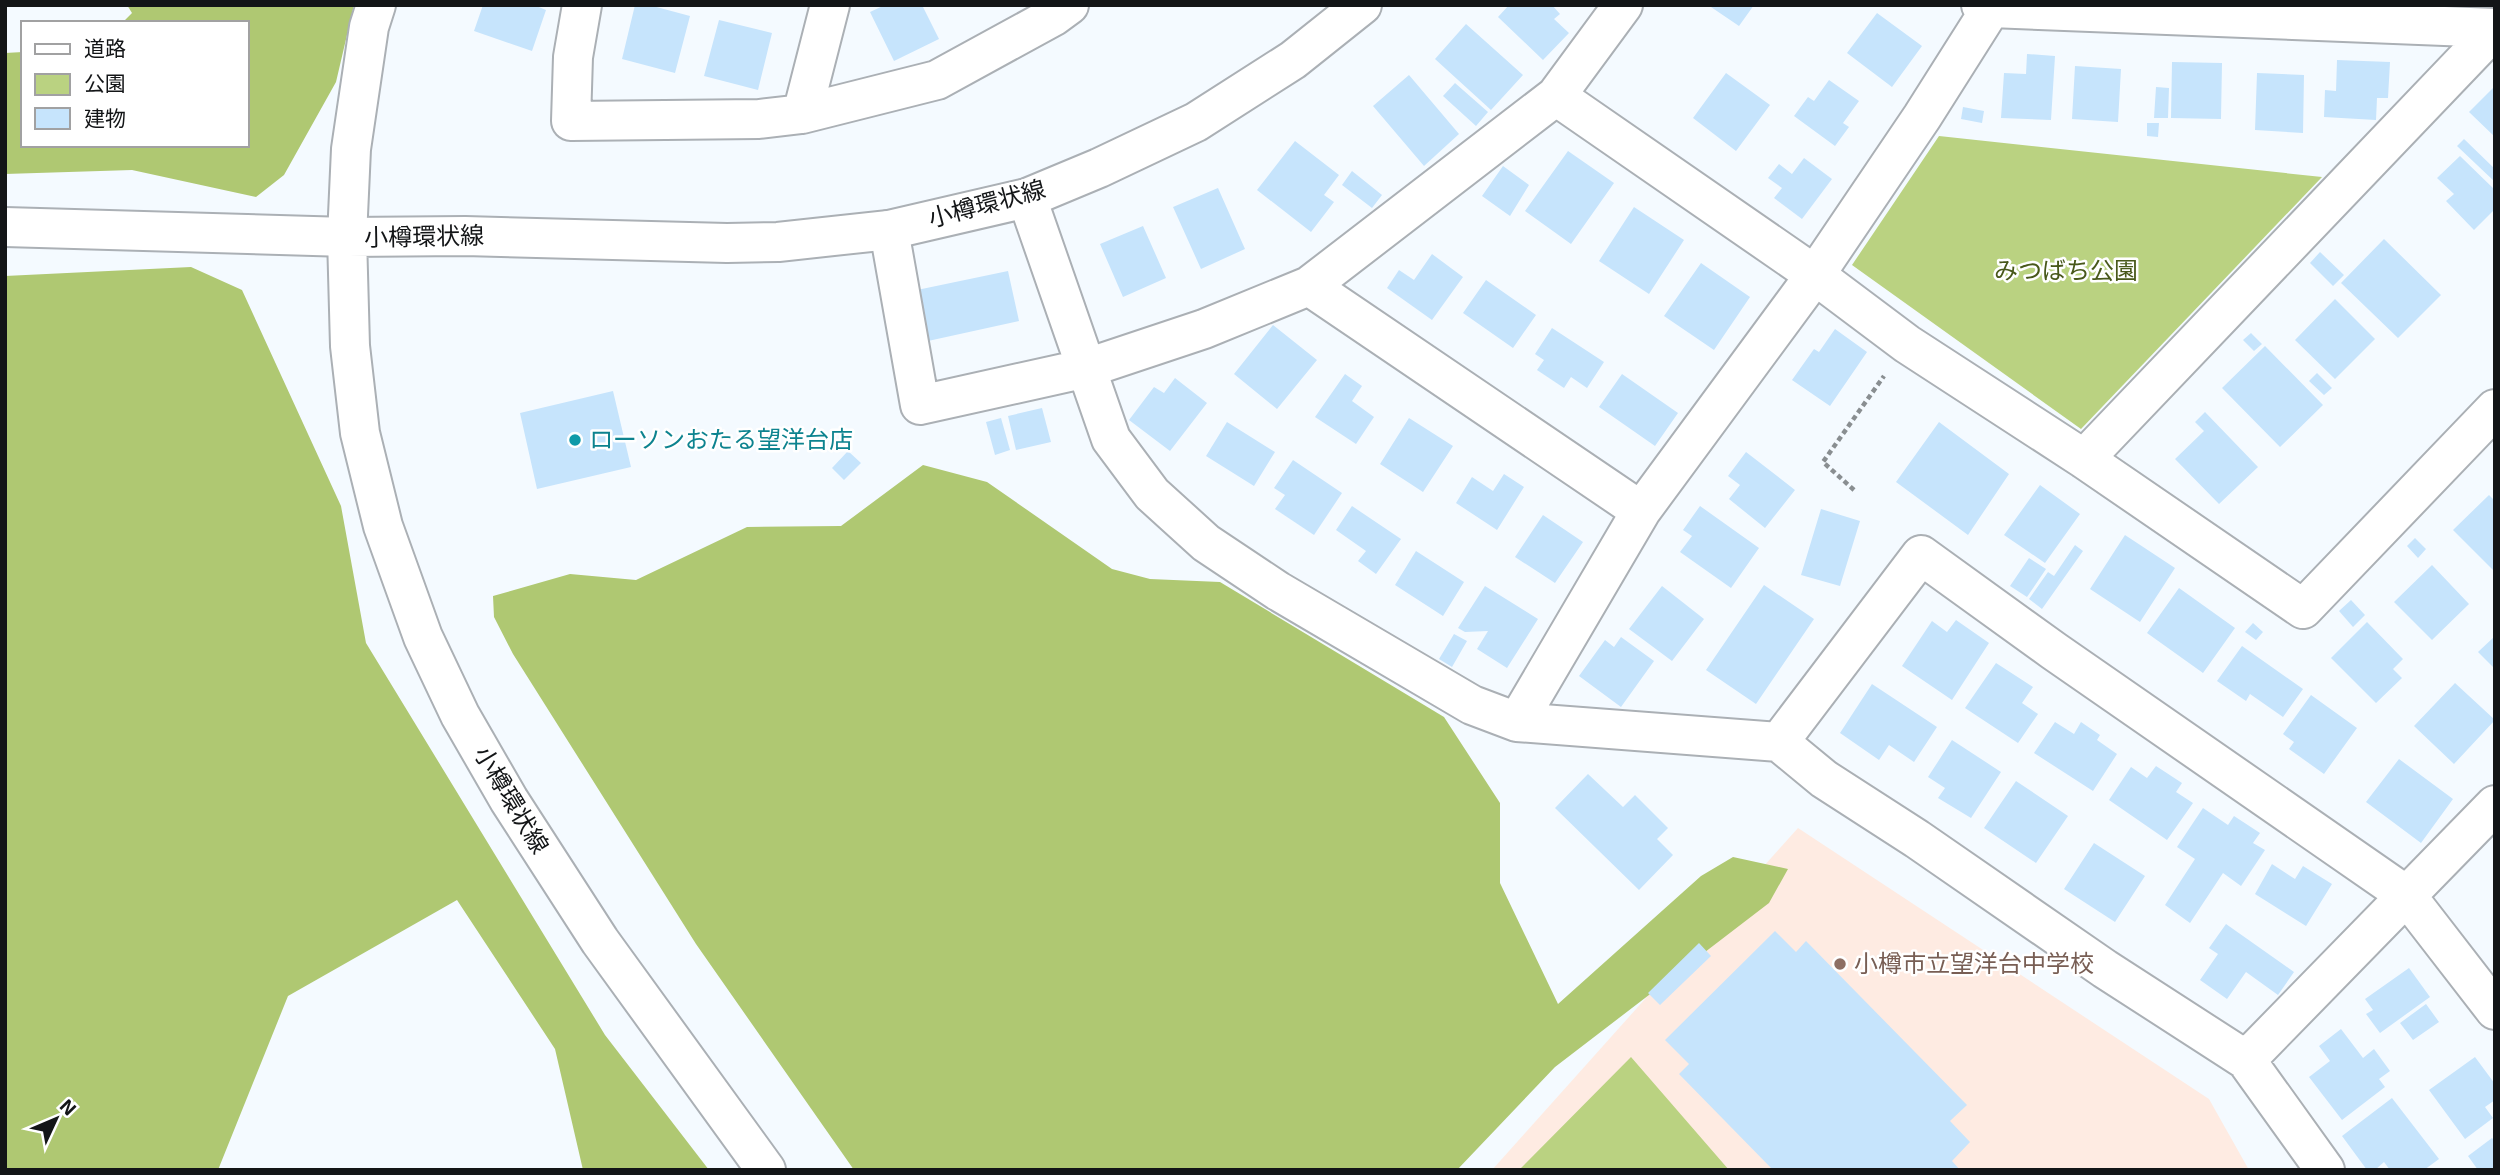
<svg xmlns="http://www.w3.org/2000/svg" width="2500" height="1175" font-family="'Exo 2','Noto Sans JP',sans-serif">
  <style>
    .education { fill: #feebe2 }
    .green { fill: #bad281 }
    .forest { fill: #afc872 }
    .building { fill: #c6e4fc }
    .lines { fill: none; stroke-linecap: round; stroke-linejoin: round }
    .minor-casing { stroke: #abb0b5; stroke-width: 42 }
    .tertiary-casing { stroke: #abb0b5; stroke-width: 42 }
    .secondary-casing { stroke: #abb0b5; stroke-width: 42 }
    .path { stroke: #898e91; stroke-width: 4.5; stroke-dasharray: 5 3.5; stroke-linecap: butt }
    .minor { stroke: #fff; stroke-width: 38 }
    .tertiary { stroke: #fff; stroke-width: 38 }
    .secondary { stroke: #fff; stroke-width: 38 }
    .culture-dot { fill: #0f9aa8; stroke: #fff; stroke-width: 2.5 }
    .education-dot { fill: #8d6e63; stroke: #fff; stroke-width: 2.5 }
    .labels { text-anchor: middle; stroke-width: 5; stroke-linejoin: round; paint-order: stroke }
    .street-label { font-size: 24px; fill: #131517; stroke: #fff }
    .park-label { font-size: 24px; fill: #48581a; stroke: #fff }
    .culture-label { font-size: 24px; fill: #0d838f; stroke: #fff; text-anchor: start }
    .education-label { font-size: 24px; fill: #785e54; stroke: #fff; text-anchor: start }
  </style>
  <rect width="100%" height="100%" fill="#f4faff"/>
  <path class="education" d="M 1798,828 L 2209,1099 L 2249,1170 L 1492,1170 Z"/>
  <path class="green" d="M 1939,136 L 2322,177 L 2081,429 L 1852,265 Z
    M 1631,1057 L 1729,1170 L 1519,1170 Z"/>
  <path class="forest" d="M 127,5 L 354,5 L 336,82 L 284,175 L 256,197 L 132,170 L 5,174 L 5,53 L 23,52 L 23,145 L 247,145 L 247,23 L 122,23 L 132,13 Z
    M 191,267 L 242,290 L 341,506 L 366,643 L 605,1035 L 709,1170 L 583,1170 L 555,1049 L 457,900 L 288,996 L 218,1170 L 5,1170 L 5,276 Z
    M 923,465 L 987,482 L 1112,569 L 1150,579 L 1220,582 L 1444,717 L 1500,803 L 1500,883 L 1558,1004 L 1701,876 L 1733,857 L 1788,869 L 1769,903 L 1555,1067 L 1457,1170 L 854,1170 L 696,944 L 513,654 L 494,617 L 493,596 L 570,574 L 636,580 L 747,527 L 841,526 Z"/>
  <path class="building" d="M 483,5 L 534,5 L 546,10 L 532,51 L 474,31 Z
    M 635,5 L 649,5 L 690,16 L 675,73 L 622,59 Z
    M 885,5 L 922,5 L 939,39 L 894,61 L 870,12 Z
    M 1509,5 L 1552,5 L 1560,14 L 1554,19 L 1569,33 L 1543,60 L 1498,17 Z
    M 1708,5 L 1754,5 L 1739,26 Z
    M 1877,13 L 1922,46 L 1892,87 L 1847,53 Z
    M 719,20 L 772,33 L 758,90 L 704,76 Z
    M 1466,24 L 1523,75 L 1491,110 L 1435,59 Z
    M 2027,54 L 2055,56 L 2051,120 L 2001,118 L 2004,73 L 2026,74 Z
    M 2337,60 L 2390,62 L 2388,98 L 2377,98 L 2376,120 L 2324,117 L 2325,90 L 2336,91 Z
    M 2172,62 L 2222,63 L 2221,119 L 2171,118 Z
    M 2075,66 L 2121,69 L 2118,122 L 2072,119 Z
    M 1726,73 L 1770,105 L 1736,151 L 1693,118 Z
    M 2257,73 L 2304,75 L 2303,133 L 2255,130 Z
    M 1409,75 L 1459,134 L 1424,166 L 1373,106 Z
    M 1829,80 L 1859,101 L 1843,123 L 1849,127 L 1835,146 L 1794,116 L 1808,97 L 1814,101 Z
    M 1455,83 L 1488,112 L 1476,126 L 1443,96 Z
    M 2495,86 L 2495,137 L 2469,112 Z
    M 2156,87 L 2169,88 L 2168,118 L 2154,118 Z
    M 1963,107 L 1984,111 L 1982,123 L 1961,119 Z
    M 2147,123 L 2159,123 L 2158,137 L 2147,136 Z
    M 2464,139 L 2495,169 L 2495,182 L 2457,146 Z
    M 1295,141 L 1339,175 L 1324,195 L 1334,202 L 1311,232 L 1257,190 Z
    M 1568,151 L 1614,183 L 1571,244 L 1525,211 Z
    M 2460,156 L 2495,190 L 2495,209 L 2474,230 L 2446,201 L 2454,194 L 2437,178 Z
    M 1804,158 L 1832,179 L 1802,219 L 1774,198 L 1782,188 L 1768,178 L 1779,164 L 1792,174 Z
    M 1503,166 L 1529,185 L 1510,216 L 1482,196 Z
    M 1352,171 L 1382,195 L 1372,208 L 1342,185 Z
    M 1218,188 L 1245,249 L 1201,269 L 1173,207 Z
    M 1634,207 L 1684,240 L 1649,294 L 1599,261 Z
    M 1143,226 L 1166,278 L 1123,297 L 1100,244 Z
    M 2384,239 L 2441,295 L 2398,338 L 2341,283 Z
    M 2320,252 L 2344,275 L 2333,286 L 2310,263 Z
    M 1432,254 L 1463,277 L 1432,320 L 1387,288 L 1399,270 L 1414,280 Z
    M 1701,263 L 1750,297 L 1714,350 L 1664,316 Z
    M 1008,271 L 1019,321 L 928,341 L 917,290 Z
    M 1486,280 L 1536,315 L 1513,348 L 1463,313 Z
    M 2335,299 L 2375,339 L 2335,379 L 2295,340 Z
    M 1273,325 L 1317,360 L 1277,409 L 1234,374 Z
    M 1552,328 L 1604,362 L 1587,388 L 1571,377 L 1564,388 L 1537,370 L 1544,360 L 1535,354 Z
    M 1835,329 L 1867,352 L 1830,406 L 1792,380 L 1814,349 L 1819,352 Z
    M 2251,333 L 2262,344 L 2254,351 L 2243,340 Z
    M 2265,346 L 2323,405 L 2280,447 L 2222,388 Z
    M 2317,373 L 2332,388 L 2324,395 L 2309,381 Z
    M 1345,374 L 1362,386 L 1352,401 L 1374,417 L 1356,444 L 1315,417 Z
    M 1622,374 L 1678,413 L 1655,446 L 1599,407 Z
    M 1175,378 L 1207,403 L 1170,451 L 1129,420 L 1154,387 L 1164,393 Z
    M 613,391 L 631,467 L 537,489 L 520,413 Z
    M 1042,408 L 1051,442 L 1016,450 L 1008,416 Z
    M 2205,412 L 2258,467 L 2219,504 L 2175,459 L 2204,431 L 2195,422 Z
    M 1001,418 L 1010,450 L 995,455 L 986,422 Z
    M 1409,418 L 1453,446 L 1423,492 L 1380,464 Z
    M 1227,422 L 1275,452 L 1254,486 L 1206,456 Z
    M 1939,422 L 2009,474 L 1968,535 L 1896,482 Z
    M 848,451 L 861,463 L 844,480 L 832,468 Z
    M 1746,452 L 1795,490 L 1765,528 L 1729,499 L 1740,485 L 1728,476 Z
    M 1293,460 L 1342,493 L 1314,535 L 1275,509 L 1285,495 L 1274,488 Z
    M 1504,474 L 1524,487 L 1497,530 L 1456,503 L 1472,477 L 1493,491 Z
    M 2040,485 L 2080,514 L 2045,563 L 2004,535 Z
    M 2489,495 L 2495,501 L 2495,572 L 2453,530 Z
    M 1352,506 L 1401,539 L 1376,574 L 1358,561 L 1366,551 L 1336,530 Z
    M 1700,506 L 1759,548 L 1731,588 L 1680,552 L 1692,536 L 1683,530 Z
    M 1821,509 L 1860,521 L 1840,586 L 1801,575 Z
    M 1543,515 L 1583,542 L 1555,583 L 1515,557 Z
    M 2125,535 L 2175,568 L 2140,622 L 2090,589 Z
    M 2415,538 L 2426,549 L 2418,558 L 2407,546 Z
    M 2075,545 L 2083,551 L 2042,609 L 2029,599 L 2048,572 L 2054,576 Z
    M 1416,551 L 1464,582 L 1443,616 L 1395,585 Z
    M 2029,558 L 2046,569 L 2027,597 L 2010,586 Z
    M 2432,565 L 2469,604 L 2432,640 L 2394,602 Z
    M 1764,585 L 1814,619 L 1756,704 L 1706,670 Z
    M 1485,586 L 1538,619 L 1507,668 L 1477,649 L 1488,631 L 1465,632 L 1458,628 Z
    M 1662,586 L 1704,619 L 1672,661 L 1629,629 Z
    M 2179,588 L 2235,628 L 2203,673 L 2147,633 Z
    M 2351,600 L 2365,615 L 2353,627 L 2339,611 Z
    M 1956,620 L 1989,643 L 1952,700 L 1902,666 L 1932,621 L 1947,632 Z
    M 2367,622 L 2403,659 L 2393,669 L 2402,678 L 2376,703 L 2331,658 Z
    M 2253,623 L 2263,632 L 2256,640 L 2245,632 Z
    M 1454,634 L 1467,641 L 1452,667 L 1439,659 Z
    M 2495,636 L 2495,669 L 2478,652 Z
    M 1621,637 L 1654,661 L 1621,707 L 1579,676 L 1605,640 L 1614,647 Z
    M 2242,646 L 2303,689 L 2283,717 L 2250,694 L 2246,701 L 2217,681 Z
    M 1996,663 L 2033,687 L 2022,703 L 2038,714 L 2018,743 L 1965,708 Z
    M 2455,683 L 2495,720 L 2454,764 L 2414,726 Z
    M 1872,684 L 1937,727 L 1914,762 L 1889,745 L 1879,760 L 1840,733 Z
    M 2311,695 L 2357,728 L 2324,774 L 2289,749 L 2294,742 L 2283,734 Z
    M 2055,722 L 2074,734 L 2081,722 L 2100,735 L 2097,740 L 2117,754 L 2093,791 L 2034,753 Z
    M 1952,740 L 2001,772 L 1971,818 L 1938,798 L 1945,788 L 1928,777 Z
    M 2399,759 L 2453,799 L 2421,843 L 2366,802 Z
    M 2156,766 L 2182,783 L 2176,792 L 2193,803 L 2167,840 L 2109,800 L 2131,767 L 2147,778 Z
    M 1588,774 L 1623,807 L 1635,795 L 1668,828 L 1657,839 L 1673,855 L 1639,890 L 1555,808 Z
    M 2016,781 L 2068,816 L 2036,863 L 1984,828 Z
    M 2203,808 L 2228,825 L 2234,816 L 2260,833 L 2253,843 L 2265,850 L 2241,886 L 2223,873 L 2190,923 L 2165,905 L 2195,859 L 2177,847 Z
    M 2094,843 L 2145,876 L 2115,922 L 2064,889 Z
    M 2272,864 L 2295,879 L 2303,866 L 2332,884 L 2306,926 L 2255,894 Z
    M 2226,924 L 2294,972 L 2278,995 L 2246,972 L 2227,999 L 2200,980 L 2218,954 L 2209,948 Z
    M 1775,931 L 1796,952 L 1806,941 L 1967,1105 L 1950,1121 L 1970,1142 L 1952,1161 L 1960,1170 L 1773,1170 L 1679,1074 L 1689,1064 L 1665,1040 Z
    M 1699,943 L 1711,956 L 1660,1005 L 1648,993 Z
    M 2409,968 L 2430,997 L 2380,1033 L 2366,1014 L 2373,1010 L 2365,999 Z
    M 2426,1004 L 2439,1022 L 2413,1040 L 2400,1023 Z
    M 2341,1029 L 2363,1058 L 2374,1049 L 2390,1071 L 2379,1079 L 2385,1087 L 2342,1120 L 2309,1077 L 2330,1061 L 2319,1046 Z
    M 2475,1057 L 2495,1084 L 2495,1100 L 2485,1107 L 2493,1118 L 2465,1139 L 2429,1090 Z
    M 2392,1098 L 2439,1159 L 2424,1170 L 2390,1170 L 2384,1162 L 2375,1170 L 2367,1170 L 2342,1136 Z
    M 2492,1138 L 2495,1141 L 2495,1170 L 2478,1170 L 2468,1156 Z"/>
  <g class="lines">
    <g class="minor-casing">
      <path id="minor" d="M 582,5 L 573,57 L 571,121 L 759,119 L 802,114 L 937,80 L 1054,16 L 1069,5
        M 1981,5 L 1991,8 L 2495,28
        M 1556,96 L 1815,275 L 1907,344 L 2084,459 L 2303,609 L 2495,409
        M 802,114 L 830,5
        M 1027,198 L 1111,439 L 1152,494 L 1206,543 L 1278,591 L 1472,705 L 1517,722 L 1779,742 L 1824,779 L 1917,839 L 2105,969 L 2246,1060 L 2325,1170
        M 5,227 L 347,237
        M 889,230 L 920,405 L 1087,368 L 1204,329 L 1309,286 L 1556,96 L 1623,5
        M 1309,286 L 1641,511
        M 2084,459 L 2495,29
        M 1517,722 L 1641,511 L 1815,275 L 1922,117 L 1991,8
        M 1779,742 L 1921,555 L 2054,651 L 2406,895 L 2495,1010
        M 2246,1060 L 2495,805"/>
    </g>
    <g class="tertiary-casing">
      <path id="tertiary" d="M 347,237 L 351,149 L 369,27 L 376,5"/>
    </g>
    <g class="secondary-casing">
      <path id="secondary" d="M 766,1170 L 600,941 L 509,800 L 460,715 L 423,637 L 383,526 L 360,433 L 350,346 L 347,237 L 465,236 L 727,243 L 778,242 L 889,230 L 1027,198 L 1099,168 L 1196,122 L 1293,60 L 1362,5"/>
    </g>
    <path class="path" d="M 1854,490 L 1823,462 L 1884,376"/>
    <use href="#minor" class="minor"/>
    <use href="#tertiary" class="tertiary"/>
    <use href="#secondary" class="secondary"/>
  </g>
  <circle class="culture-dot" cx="575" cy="440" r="7"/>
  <circle class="education-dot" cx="1840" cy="964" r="7"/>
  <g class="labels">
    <g class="street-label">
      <text transform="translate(987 204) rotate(-15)" y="8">小樽環状線</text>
      <text transform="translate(424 237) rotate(-1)" y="8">小樽環状線</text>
      <text transform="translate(511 800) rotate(59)" y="8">小樽環状線</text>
    </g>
    <g class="park-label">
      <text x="2066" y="279">みつばち公園</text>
    </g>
    <g class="culture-label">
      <text x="589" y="448">ローソンおたる望洋台店</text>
    </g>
    <g class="education-label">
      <text x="1854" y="972">小樽市立望洋台中学校</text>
    </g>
  </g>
  <rect width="2500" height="1175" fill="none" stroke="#131517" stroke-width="14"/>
  <rect x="21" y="21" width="228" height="126" fill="#ffffff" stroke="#a1a1a2" stroke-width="2"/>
  <rect x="35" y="44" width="35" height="10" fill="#ffffff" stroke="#a1a1a2" stroke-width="2"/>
  <text x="84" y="56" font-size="21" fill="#131517">道路</text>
  <rect x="35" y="74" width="35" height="21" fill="#bad281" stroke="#a1a1a2" stroke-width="2"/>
  <text x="84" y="91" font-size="21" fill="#131517">公園</text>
  <rect x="35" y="108" width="35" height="21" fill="#c6e4fc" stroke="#a1a1a2" stroke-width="2"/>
  <text x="84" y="126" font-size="21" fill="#131517">建物</text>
  <g transform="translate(56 1119) rotate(46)" stroke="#ffffff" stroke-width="5" paint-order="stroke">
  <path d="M0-5L12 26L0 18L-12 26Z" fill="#131517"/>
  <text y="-10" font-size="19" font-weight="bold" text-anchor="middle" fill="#131517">N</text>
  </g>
</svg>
